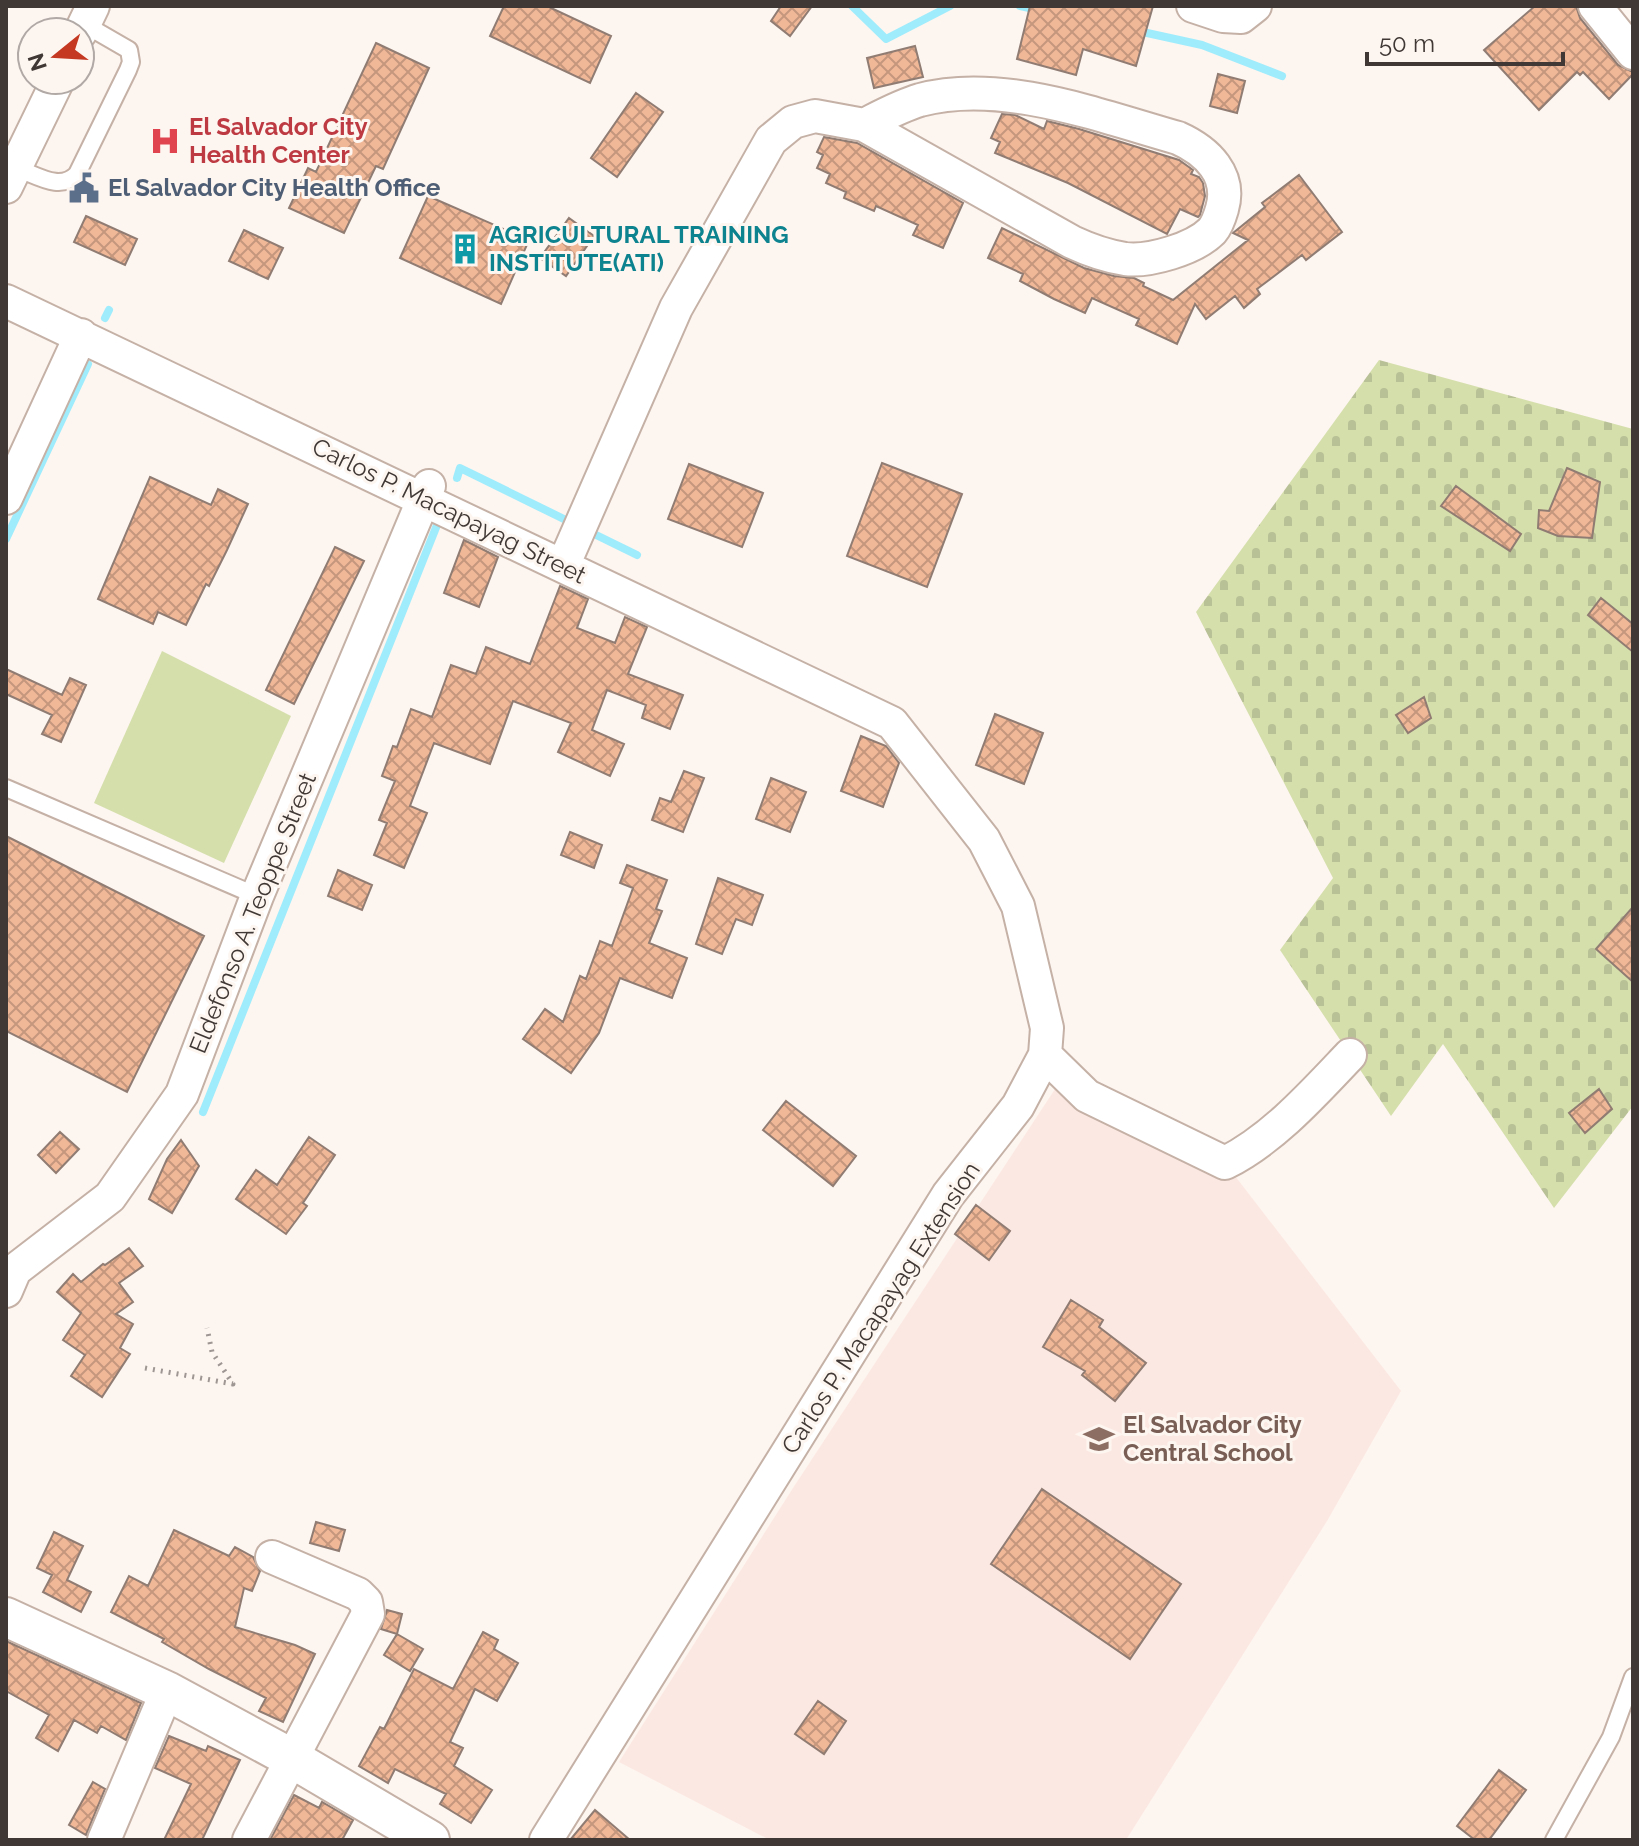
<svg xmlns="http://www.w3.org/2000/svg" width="1639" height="1846" font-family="Raleway,sans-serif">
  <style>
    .education { fill: #fce8e2 }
    .cemetery { fill: url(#cemetery-stones) }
    .garden { fill: #d5dfac }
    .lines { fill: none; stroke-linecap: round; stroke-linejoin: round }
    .stream { stroke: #9eecfc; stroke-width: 8 }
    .building { fill: url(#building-cross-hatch); stroke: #907c72; stroke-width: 2 }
    .service-casing { stroke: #c5b1a6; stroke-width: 20 }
    .minor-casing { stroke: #c5b1a6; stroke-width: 36 }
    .tertiary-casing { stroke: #c5b1a6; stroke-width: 42 }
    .path { stroke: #9e9692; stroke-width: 5; stroke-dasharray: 2 6; stroke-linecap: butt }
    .service { stroke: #fff; stroke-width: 16 }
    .minor { stroke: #fff; stroke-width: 32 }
    .tertiary { stroke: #fff; stroke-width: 38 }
    .labels { text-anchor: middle; stroke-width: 6; stroke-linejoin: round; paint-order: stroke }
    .health-label { font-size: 24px; font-weight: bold; fill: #be3a42; stroke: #fdf5f0; text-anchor: start }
    .service-label { font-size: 24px; font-weight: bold; fill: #4e5e75; stroke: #fdf5f0; text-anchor: start }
    .culture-label { font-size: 24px; font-weight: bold; fill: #0d838f; stroke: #fdf5f0; text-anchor: start }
    .street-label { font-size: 24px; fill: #403834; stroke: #fdf5f0 }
    .education-label { font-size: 24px; font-weight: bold; fill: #785e54; stroke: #fdf5f0; text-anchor: start }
  </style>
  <defs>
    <pattern id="cemetery-stones" width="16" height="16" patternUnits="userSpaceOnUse" patternTransform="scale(2)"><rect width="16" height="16" fill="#d5dfac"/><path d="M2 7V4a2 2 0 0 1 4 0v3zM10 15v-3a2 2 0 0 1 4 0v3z" fill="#b8c095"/></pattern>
    <pattern id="building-cross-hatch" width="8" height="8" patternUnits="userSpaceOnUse" patternTransform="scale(2)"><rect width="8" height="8" fill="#f1b898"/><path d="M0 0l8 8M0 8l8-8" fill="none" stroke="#c5977d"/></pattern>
  </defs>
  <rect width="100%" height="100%" fill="#fdf5f0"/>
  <path class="education" d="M 1059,1083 L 1225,1163 L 1401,1391 L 1327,1521 L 1126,1840 L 770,1840 L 619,1762 L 793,1488 Z"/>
  <path class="cemetery" d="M 1379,360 L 1633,429 L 1633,1106 L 1554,1208 L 1443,1044 L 1391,1116 L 1280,950 L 1333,878 L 1196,612 Z"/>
  <path class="garden" d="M 162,651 L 291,716 L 224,863 L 94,803 Z"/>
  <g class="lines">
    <path class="stream" d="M 852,6 L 886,39 L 950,6
      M 1020,6 L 1039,10
      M 1138,31 L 1202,45 L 1282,76
      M 105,318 L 109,310
      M 457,478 L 460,468 L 576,525
      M 588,531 L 637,555
      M 6,539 L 88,364
      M 203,1112 L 439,520"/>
  </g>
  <path class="building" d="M 504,6 L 547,6 L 611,36 L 590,83 L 490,36 Z
    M 781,6 L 812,6 L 790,36 L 771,21 Z
    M 1030,6 L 1153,6 L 1136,66 L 1083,49 L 1076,75 L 1017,59 Z
    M 1535,6 L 1576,6 L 1580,18 L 1618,65 L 1633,72 L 1633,74 L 1609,99 L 1583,72 L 1580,75 L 1577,72 L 1539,110 L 1484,50 Z
    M 376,43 L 429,68 L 383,169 L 376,166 L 344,233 L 289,208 L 308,168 L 316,172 Z
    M 915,46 L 923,77 L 874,88 L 867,58 Z
    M 1218,74 L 1245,81 L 1237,113 L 1210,106 Z
    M 636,93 L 663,112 L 617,177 L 591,158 Z
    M 1002,114 L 1015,115 L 1044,129 L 1047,121 L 1079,129 L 1179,160 L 1193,170 L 1191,174 L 1199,177 L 1203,183 L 1205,196 L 1200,215 L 1198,217 L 1180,209 L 1167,234 L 1068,183 L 995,153 L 1000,142 L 991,138 Z
    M 824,137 L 857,143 L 963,203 L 943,248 L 913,235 L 918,225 L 876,206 L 874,211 L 844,198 L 846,192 L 826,183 L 830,174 L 817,168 L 823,155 L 817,152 Z
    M 1299,175 L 1342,232 L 1306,260 L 1302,255 L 1257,289 L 1260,294 L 1244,308 L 1235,296 L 1206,319 L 1195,304 L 1177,344 L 1136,325 L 1139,319 L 1092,298 L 1085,313 L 1054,299 L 1020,281 L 1023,274 L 988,258 L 1002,228 L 1084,268 L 1114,276 L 1134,278 L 1144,283 L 1143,286 L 1173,300 L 1248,240 L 1233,233 L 1265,207 L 1262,203 Z
    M 428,196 L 529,240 L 501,304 L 400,258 Z
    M 86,216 L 137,239 L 125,265 L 74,242 Z
    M 569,218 L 594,236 L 566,276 L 540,258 Z
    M 244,230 L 283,248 L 268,279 L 229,261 Z
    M 882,463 L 962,494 L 927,587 L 847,556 Z
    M 689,464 L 763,493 L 742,547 L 668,519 Z
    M 1567,468 L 1600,482 L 1592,538 L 1558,536 L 1538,528 L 1539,510 L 1549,511 Z
    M 150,477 L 211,505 L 218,489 L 248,504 L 227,550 L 209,586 L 206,584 L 186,625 L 158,612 L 153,624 L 98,599 Z
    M 1456,486 L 1521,534 L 1510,551 L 1441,506 Z
    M 464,540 L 498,557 L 479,607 L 444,593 Z
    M 335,547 L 364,561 L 294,704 L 266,690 Z
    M 560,586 L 588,599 L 577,628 L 615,643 L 625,617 L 647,627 L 628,674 L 683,695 L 670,729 L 642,718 L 646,705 L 607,690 L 592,730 L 624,744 L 610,776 L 558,752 L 571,723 L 513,701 L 490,764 L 434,743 L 410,806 L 427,813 L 404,868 L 374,855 L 387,823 L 379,820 L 395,781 L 382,776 L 393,746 L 397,747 L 411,709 L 432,717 L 451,665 L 476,674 L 486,647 L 530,664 Z
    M 1601,598 L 1633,624 L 1633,652 L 1588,615 Z
    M 6,669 L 62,695 L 70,678 L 86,685 L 61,742 L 42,734 L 52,715 L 6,694 Z
    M 1424,697 L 1431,718 L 1408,733 L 1396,715 Z
    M 995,714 L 1043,733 L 1024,784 L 976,765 Z
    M 861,736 L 886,746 L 899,763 L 883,807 L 841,791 Z
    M 684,771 L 704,778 L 683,832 L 652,820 L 660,798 L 671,802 Z
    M 771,778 L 806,792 L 790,832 L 756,819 Z
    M 570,832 L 602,845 L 594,868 L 561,855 Z
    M 6,836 L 204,936 L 127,1092 L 6,1031 Z
    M 627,865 L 667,880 L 656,909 L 662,911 L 649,943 L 687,958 L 672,998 L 620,978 L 599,1033 L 571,1073 L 523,1039 L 545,1009 L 563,1022 L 580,976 L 586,979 L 600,941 L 612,946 L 633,888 L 620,883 Z
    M 338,870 L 372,885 L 362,910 L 328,896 Z
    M 718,878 L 763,895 L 752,925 L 736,919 L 722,954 L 696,944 Z
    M 1633,907 L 1633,982 L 1596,949 Z
    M 1599,1089 L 1612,1109 L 1585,1133 L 1569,1113 Z
    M 786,1101 L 856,1156 L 833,1186 L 763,1130 Z
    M 60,1132 L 79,1149 L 56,1173 L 38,1155 Z
    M 309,1137 L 335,1155 L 303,1203 L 307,1206 L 286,1234 L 236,1199 L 256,1170 L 277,1185 Z
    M 181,1140 L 199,1166 L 172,1213 L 149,1199 L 167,1159 Z
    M 976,1205 L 1010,1231 L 989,1260 L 955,1234 Z
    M 129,1248 L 143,1266 L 119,1283 L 133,1302 L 116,1314 L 133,1324 L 120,1348 L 130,1354 L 102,1397 L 71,1376 L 85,1355 L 63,1340 L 81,1313 L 57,1292 L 73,1274 L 81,1282 L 103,1264 L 105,1265 Z
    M 1071,1300 L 1103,1320 L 1099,1327 L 1146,1363 L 1115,1401 L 1082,1375 L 1085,1371 L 1043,1347 Z
    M 1042,1489 L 1181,1584 L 1130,1659 L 991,1564 Z
    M 316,1522 L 345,1530 L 339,1551 L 310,1543 Z
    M 174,1530 L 229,1556 L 235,1547 L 253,1557 L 260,1571 L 252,1591 L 244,1588 L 235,1627 L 295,1645 L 315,1654 L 283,1722 L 259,1711 L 266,1698 L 209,1669 L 162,1642 L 164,1639 L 111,1612 L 129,1576 L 148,1586 Z
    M 54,1532 L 83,1546 L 67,1580 L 91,1592 L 81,1612 L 43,1592 L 52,1575 L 37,1568 Z
    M 387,1610 L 402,1614 L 397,1634 L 381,1629 Z
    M 483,1632 L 498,1640 L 494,1649 L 518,1663 L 497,1701 L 475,1689 L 450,1742 L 463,1748 L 454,1766 L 492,1790 L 471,1823 L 440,1804 L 446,1794 L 395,1769 L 388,1783 L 359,1766 L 380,1727 L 384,1729 L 414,1669 L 453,1689 Z
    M 397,1634 L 423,1649 L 410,1671 L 384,1655 Z
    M 6,1641 L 141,1703 L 126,1740 L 101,1726 L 97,1733 L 74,1720 L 58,1751 L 36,1738 L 49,1715 L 6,1691 Z
    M 818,1701 L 846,1721 L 824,1754 L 795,1734 Z
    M 169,1736 L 206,1751 L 208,1746 L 240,1760 L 202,1840 L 164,1840 L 191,1784 L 155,1768 Z
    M 1499,1770 L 1526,1790 L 1489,1840 L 1475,1840 L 1457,1826 Z
    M 93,1782 L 105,1789 L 86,1835 L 69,1825 Z
    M 294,1795 L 319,1808 L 322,1802 L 353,1820 L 342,1840 L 270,1840 Z
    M 595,1810 L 630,1840 L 570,1840 Z"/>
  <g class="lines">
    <g class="service-casing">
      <path id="service" d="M 16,168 C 37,175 60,192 77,174 L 128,70 L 131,62 L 129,50 L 84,24
        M 6,788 L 257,896
        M 1554,1840 L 1611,1737 L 1633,1677"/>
    </g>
    <g class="minor-casing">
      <path id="minor" d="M 1193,6 L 1223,16 L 1241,17 L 1255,6
        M 1595,6 L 1633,53
        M 80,33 L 93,6
        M 6,187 L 58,80
        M 6,301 L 892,723 L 984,840 L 1018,906 L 1047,1028 L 1045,1055 L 1018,1106 L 948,1195 L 546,1840
        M 6,498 L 81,335
        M 563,566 L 676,308 L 771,140 L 793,122 L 815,116 L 864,125 L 1072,242 C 1089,250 1106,256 1125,259 C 1149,262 1194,249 1212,231 C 1217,225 1220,216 1222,209 C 1232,175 1207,151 1178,138 C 1100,116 1001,78 920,100 C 900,106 882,116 864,125
        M 1045,1055 L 1087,1096 L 1225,1163 C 1273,1139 1313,1094 1350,1055
        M 6,1291 L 15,1270 L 110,1197 L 182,1094 L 257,896 L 429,486
        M 104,1840 L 167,1691
        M 249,1840 L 368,1614 L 366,1602 L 358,1594 L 272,1557"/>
    </g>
    <g class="tertiary-casing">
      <path id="tertiary" d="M 6,1617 L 167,1691 L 291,1758 L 430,1840"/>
    </g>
    <path class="path" d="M 145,1368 L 233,1384 L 212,1352 L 207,1328"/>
    <use href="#service" class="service"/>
    <use href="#minor" class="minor"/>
    <use href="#tertiary" class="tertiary"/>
  </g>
  <defs>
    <g id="hospital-bare" transform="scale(2.4)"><path d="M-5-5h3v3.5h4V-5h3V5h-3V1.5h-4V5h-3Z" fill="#e0444e" stroke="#fdf5f0" stroke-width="2.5" paint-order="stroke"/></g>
    <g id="civic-bare" transform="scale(2.4)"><path d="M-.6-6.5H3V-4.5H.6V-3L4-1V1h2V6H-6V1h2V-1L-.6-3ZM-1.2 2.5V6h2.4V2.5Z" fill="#5c6f8a" stroke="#fdf5f0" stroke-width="2.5" paint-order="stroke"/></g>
    <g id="building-bare" transform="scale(2.4)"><path d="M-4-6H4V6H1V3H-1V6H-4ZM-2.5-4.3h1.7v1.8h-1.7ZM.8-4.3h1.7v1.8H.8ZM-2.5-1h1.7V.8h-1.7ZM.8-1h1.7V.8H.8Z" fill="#0f9aa8" stroke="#fdf5f0" stroke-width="2.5" paint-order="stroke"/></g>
    <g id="school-bare" transform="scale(2.4)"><path d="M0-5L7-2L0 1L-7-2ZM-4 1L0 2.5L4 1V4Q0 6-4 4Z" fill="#8d6e63" stroke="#fdf5f0" stroke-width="2.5" paint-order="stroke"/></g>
  </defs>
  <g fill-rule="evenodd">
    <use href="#hospital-bare" x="165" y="141"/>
    <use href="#civic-bare" x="84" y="188"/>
    <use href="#building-bare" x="465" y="249"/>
    <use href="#school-bare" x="1099" y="1439"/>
  </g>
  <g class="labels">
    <g class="health-label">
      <text x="189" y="135">El Salvador City<tspan x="189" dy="28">Health Center</tspan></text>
    </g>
    <g class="service-label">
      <text x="108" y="196">El Salvador City Health Office</text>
    </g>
    <g class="culture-label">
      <text x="489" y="243">AGRICULTURAL TRAINING<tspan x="489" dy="28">INSTITUTE(ATI)</tspan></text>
    </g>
    <g class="street-label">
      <text transform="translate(449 511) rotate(26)" y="8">Carlos P. Macapayag Street</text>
      <text transform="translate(253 913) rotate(-68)" y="8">Eldefonso A. Teoppe Street</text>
      <text transform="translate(881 1308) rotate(-57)" y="8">Carlos P. Macapayag Extension</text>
    </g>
    <g class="education-label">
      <text x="1123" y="1433">El Salvador City<tspan x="1123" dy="28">Central School</tspan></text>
    </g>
  </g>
  <rect width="1639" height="1846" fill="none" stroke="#403834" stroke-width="16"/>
  <g transform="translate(56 56) rotate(252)"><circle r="38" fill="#fdf5f0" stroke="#b1a9a5" stroke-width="2"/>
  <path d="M0-6L14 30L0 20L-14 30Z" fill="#c53923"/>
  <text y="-12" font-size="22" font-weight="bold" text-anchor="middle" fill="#403834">N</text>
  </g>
  <path d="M1367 52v12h196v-12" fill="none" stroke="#403834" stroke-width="4"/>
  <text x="1379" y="52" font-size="24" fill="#403834" stroke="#fdf5f0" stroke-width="6" paint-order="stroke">50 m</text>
</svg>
